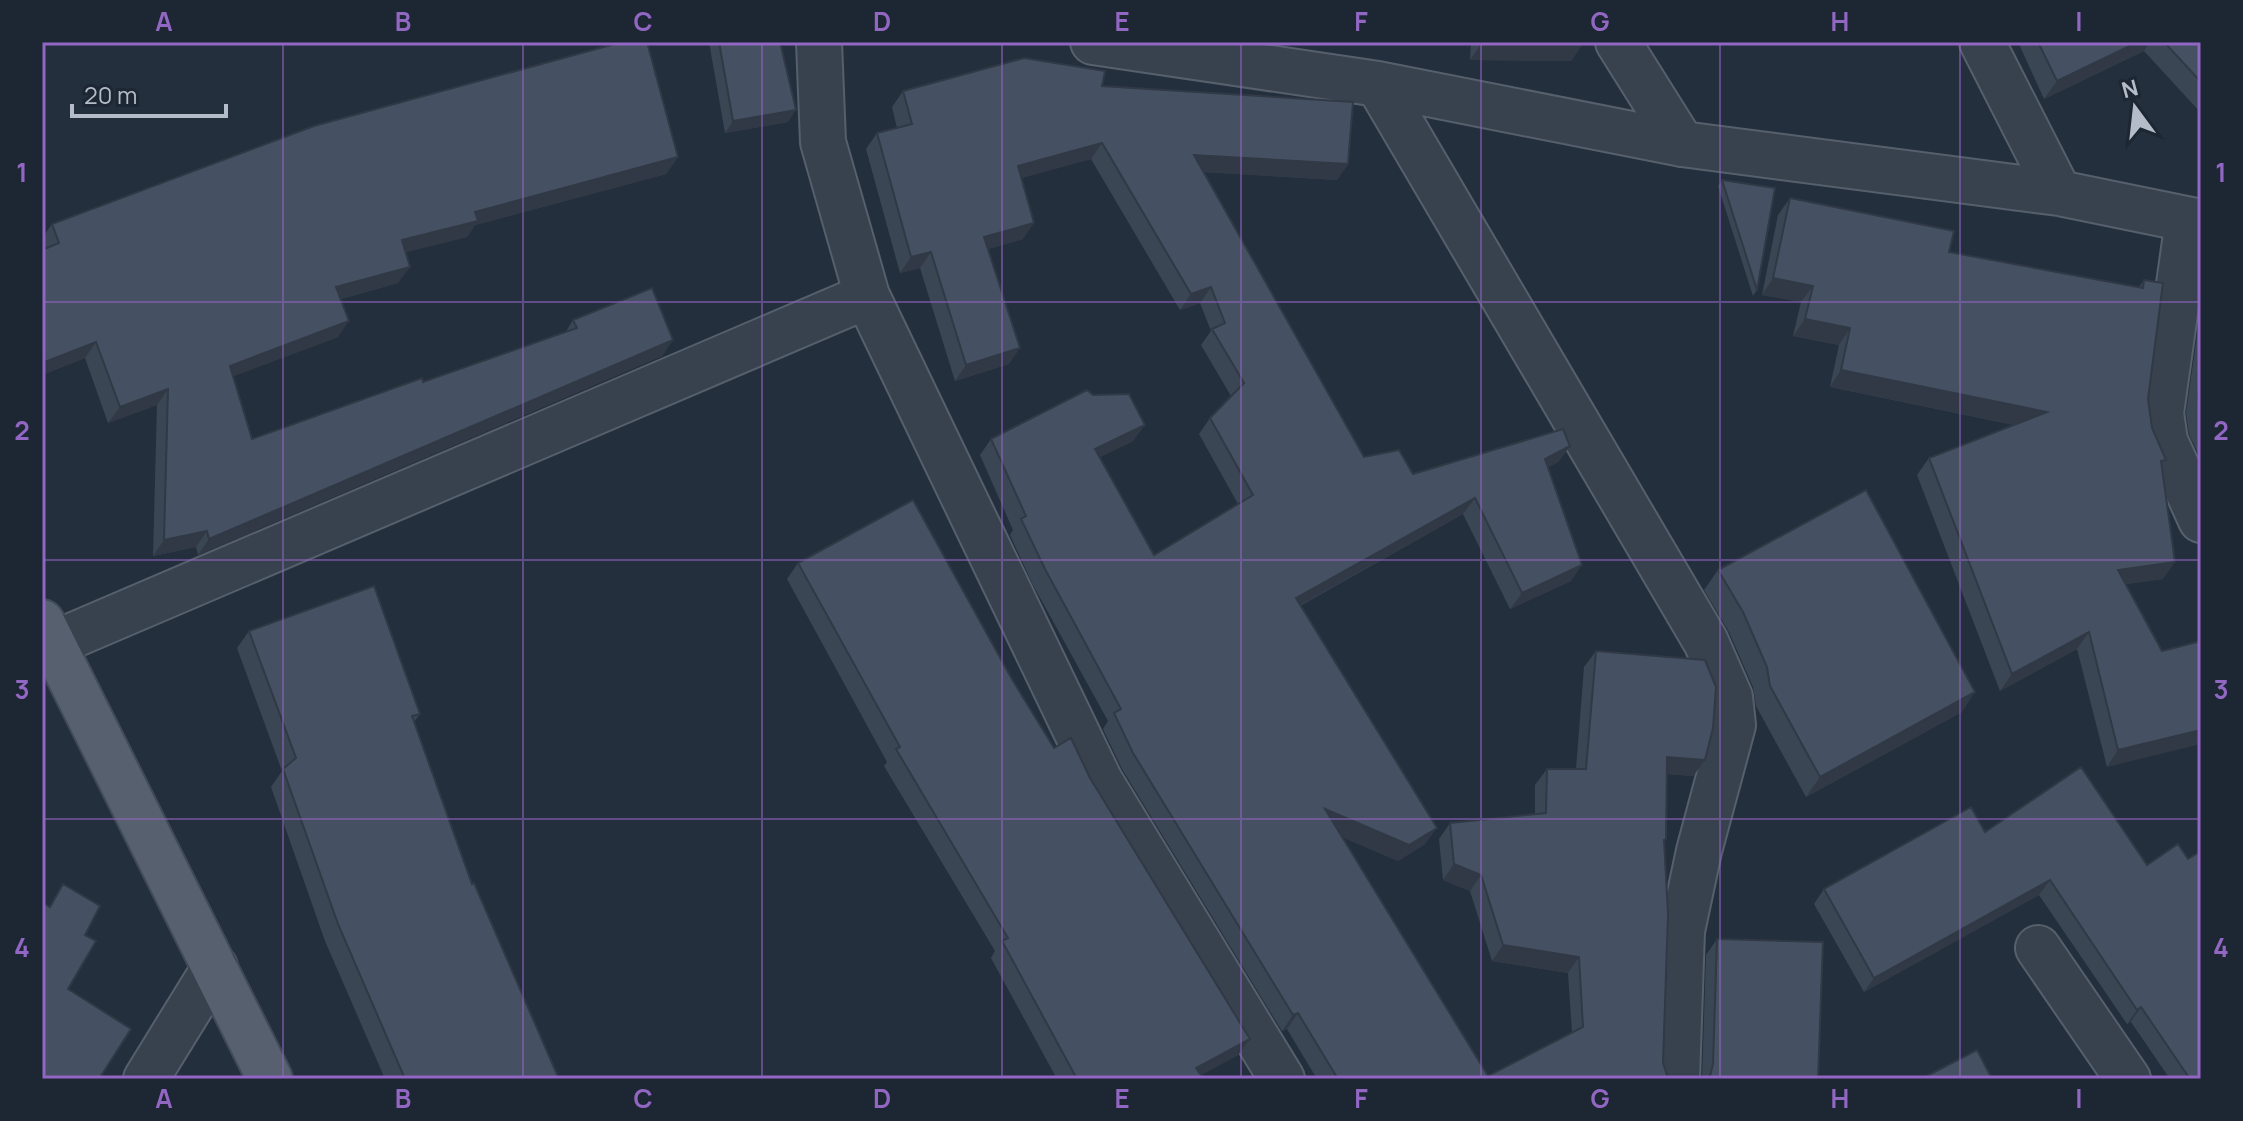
<svg xmlns="http://www.w3.org/2000/svg" width="2243" height="1121" font-family="Manrope,sans-serif">
  <style>
    .lines { fill: none; stroke-linecap: round; stroke-linejoin: round }
    .minor-casing { stroke: #565f6c; stroke-width: 48 }
    .major-casing { stroke: #414a57; stroke-width: 48 }
    .minor { stroke: #38414e; stroke-width: 44 }
    .major { stroke: #56606e; stroke-width: 44 }
    .wall { fill: #3b4654 }
    .shaded-wall { fill: #303945 }
    .building { fill: #455162; stroke: #303945; stroke-width: 2 }
    .grid { fill: none; stroke: #9266c3; stroke-width: 2; stroke-opacity: 0.55 }
    .neatline { fill: none; stroke: #9266c3; stroke-width: 3 }
    .grid-label { font-size: 26px; text-anchor: middle; font-weight: bold; fill: #9266c3 }
  </style>
  <rect width="100%" height="100%" fill="#242f3e"/>
  <g class="lines">
    <g class="minor-casing">
      <path id="minor" d="M 819,42 L 823,142 L 867,296 L 1100,781 L 1282,1079
        M 1093,42 L 1378,84 L 1682,144 L 2059,193 L 2201,222
        M 1618,42 L 1682,144
        M 1982,42 L 2059,193
        M 1378,84 L 1706,642 L 1730,697 L 1733,725 L 1699,851 L 1682,931 L 1677,1079
        M 2188,220 L 2161,413 L 2165,441 L 2201,520
        M 53,644 L 867,296
        M 2038,948 L 2128,1079
        M 146,1079 L 215,967"/>
    </g>
    <g class="major-casing">
      <path id="major" d="M 42,622 L 270,1079"/>
    </g>
    <use href="#minor" class="minor"/>
    <use href="#major" class="major"/>
  </g>
  <path class="wall" d="M 709,42 L 780,42 L 788,122 L 725,133 Z
    M 1471,42 L 1581,42 L 1581,46 L 1571,61 L 1470,60 Z
    M 2018,42 L 2201,42 L 2201,113 L 2144,51 L 2044,99 Z
    M 1102,86 L 1348,164 L 1337,180 L 1204,172 L 1364,457 L 1413,474 L 1570,446 L 1558,462 L 1548,467 L 1571,581 L 1510,609 L 1463,514 L 1300,606 L 1425,844 L 1398,861 L 1342,837 L 1488,1076 L 1572,1033 L 1568,973 L 1492,961 L 1470,891 L 1443,880 L 1439,839 L 1450,823 L 1535,814 L 1535,785 L 1547,769 L 1576,769 L 1584,667 L 1596,651 L 1705,760 L 1693,776 L 1667,774 L 1666,839 L 1664,843 L 1663,1063 L 1667,1075 L 1670,1079 L 1317,1079 L 1287,1029 L 1282,1031 L 1122,769 L 1103,729 L 1108,721 L 1033,585 L 1010,535 L 1013,530 L 980,455 L 991,439 L 1133,441 L 1100,457 L 1154,555 L 1238,504 L 1199,434 L 1210,418 L 1231,396 L 1201,345 L 1211,331 L 1200,303 L 1180,310 L 1091,159 L 1021,178 L 1023,239 L 988,249 L 1009,364 L 955,381 L 920,268 L 900,273 L 866,149 L 877,133 L 897,128 L 892,107 L 903,91 Z
    M 678,157 L 666,174 L 475,225 L 467,237 L 406,252 L 398,283 L 341,299 L 338,337 L 233,376 L 252,439 L 423,382 L 565,333 L 573,320 L 673,340 L 662,356 L 198,555 L 196,547 L 153,556 L 157,405 L 108,423 L 85,358 L 42,375 L 42,250 L 44,249 L 42,238 L 52,224 Z
    M 1722,180 L 1757,290 L 1753,296 L 1718,186 Z
    M 1790,198 L 1949,252 L 2139,287 L 2144,280 L 2148,399 L 2152,428 L 2161,466 L 2163,579 L 2126,584 L 2162,651 L 2201,641 L 2107,767 L 2077,649 L 2000,691 L 1917,475 L 1929,458 L 2014,425 L 1830,387 L 1839,345 L 1793,336 L 1801,302 L 1762,295 L 1778,215 Z
    M 2201,307 L 2201,460 L 2189,434 L 2186,413 Z
    M 798,563 L 1013,681 L 1054,748 L 1090,778 L 1238,1055 L 1201,1075 L 1204,1079 L 1057,1079 L 991,958 L 995,951 L 884,766 L 887,762 L 787,579 Z
    M 1718,570 L 1962,712 L 1806,797 L 1756,706 L 1753,687 L 1729,632 L 1704,590 Z
    M 249,631 L 420,714 L 414,722 L 472,884 L 559,1079 L 385,1079 L 325,941 L 271,787 L 282,771 L 237,648 Z
    M 2081,767 L 2201,1079 L 2170,1079 L 2131,1022 L 2127,1024 L 2039,895 L 1864,992 L 1814,904 L 1824,889 L 1985,832 Z
    M 1717,939 L 1818,1079 L 1702,1079 L 1706,955 Z"/>
  <path class="shaded-wall" d="M 2138,42 L 2150,42 L 2144,51 L 2044,99 L 2057,81 Z
    M 1480,46 L 1581,46 L 1571,61 L 1470,60 Z
    M 796,110 L 788,122 L 725,133 L 733,121 Z
    M 1102,143 L 1091,159 L 1007,182 L 1018,166 Z
    M 1194,155 L 1348,164 L 1337,180 L 1183,171 Z
    M 678,157 L 666,174 L 475,225 L 467,237 L 391,256 L 402,240 L 475,212 Z
    M 1034,223 L 1023,239 L 973,253 L 984,237 Z
    M 931,252 L 920,268 L 900,273 L 911,257 Z
    M 410,267 L 398,283 L 325,303 L 336,287 Z
    M 1773,278 L 1813,286 L 1801,302 L 1762,295 Z
    M 1211,287 L 1200,303 L 1180,310 L 1191,294 Z
    M 1805,319 L 1850,328 L 1839,345 L 1793,336 Z
    M 349,321 L 338,337 L 218,382 L 230,366 Z
    M 673,340 L 662,356 L 198,555 L 209,539 Z
    M 96,342 L 85,358 L 42,375 L 42,363 Z
    M 1020,348 L 1009,364 L 955,381 L 966,365 Z
    M 1841,370 L 2047,412 L 2035,429 L 1830,387 Z
    M 168,389 L 157,405 L 108,423 L 120,407 Z
    M 1145,425 L 1133,441 L 1084,465 L 1095,449 Z
    M 1570,446 L 1558,462 L 1534,475 L 1545,459 Z
    M 1475,498 L 1463,514 L 1284,614 L 1296,598 Z
    M 207,531 L 196,547 L 153,556 L 164,540 Z
    M 2175,562 L 2163,579 L 2106,587 L 2118,570 Z
    M 1582,565 L 1571,581 L 1510,609 L 1522,593 Z
    M 2089,632 L 2077,649 L 2000,691 L 2012,674 Z
    M 1975,692 L 1962,712 L 1806,797 L 1820,777 Z
    M 2201,730 L 2201,744 L 2107,767 L 2118,750 Z
    M 1667,757 L 1705,760 L 1693,776 L 1656,773 Z
    M 1325,809 L 1437,828 L 1425,844 L 1398,861 L 1314,825 Z
    M 1454,864 L 1481,875 L 1470,891 L 1443,880 Z
    M 2050,880 L 2039,895 L 1864,992 L 1874,978 Z
    M 1503,945 L 1579,957 L 1568,973 L 1492,961 Z
    M 2141,1007 L 2131,1022 L 2127,1024 L 2137,1010 Z
    M 1298,1013 L 1287,1029 L 1282,1031 L 1293,1015 Z
    M 1250,1039 L 1238,1055 L 1194,1079 L 1196,1068 Z"/>
  <path class="building" d="M 622,42 L 647,42 L 678,157 L 475,212 L 478,221 L 402,240 L 410,267 L 336,287 L 349,321 L 230,366 L 252,439 L 422,378 L 423,382 L 577,328 L 573,320 L 652,288 L 673,340 L 209,539 L 207,531 L 164,540 L 168,389 L 120,407 L 96,342 L 42,363 L 42,250 L 59,243 L 52,224 L 314,126 Z
    M 719,42 L 780,42 L 796,110 L 733,121 Z
    M 1480,42 L 1581,42 L 1581,46 L 1480,46 Z
    M 2038,42 L 2138,42 L 2057,81 Z
    M 2164,42 L 2201,42 L 2201,82 Z
    M 1024,58 L 1105,71 L 1102,86 L 1353,102 L 1348,164 L 1194,155 L 1364,457 L 1399,450 L 1413,474 L 1563,429 L 1570,446 L 1545,459 L 1582,565 L 1522,593 L 1475,498 L 1296,598 L 1437,828 L 1409,845 L 1325,809 L 1488,1076 L 1583,1027 L 1579,957 L 1503,945 L 1481,875 L 1454,864 L 1450,823 L 1546,813 L 1547,769 L 1586,769 L 1596,651 L 1705,660 L 1716,687 L 1713,728 L 1705,760 L 1667,757 L 1666,839 L 1664,840 L 1668,914 L 1663,1063 L 1667,1075 L 1670,1079 L 1338,1079 L 1298,1013 L 1293,1015 L 1133,753 L 1114,713 L 1121,709 L 1045,569 L 1021,519 L 1026,516 L 991,439 L 1087,390 L 1093,395 L 1129,394 L 1145,425 L 1095,449 L 1154,555 L 1253,495 L 1210,418 L 1244,383 L 1212,329 L 1225,323 L 1211,287 L 1191,294 L 1102,143 L 1018,166 L 1034,223 L 984,237 L 1020,348 L 966,365 L 931,252 L 911,257 L 877,133 L 912,124 L 903,91 Z
    M 1722,180 L 1775,188 L 1757,290 Z
    M 1790,198 L 1954,231 L 1949,252 L 2143,288 L 2144,280 L 2163,283 L 2148,399 L 2152,428 L 2166,460 L 2161,461 L 2175,562 L 2118,570 L 2162,651 L 2201,641 L 2201,730 L 2118,750 L 2089,632 L 2012,674 L 1929,458 L 2047,412 L 1841,370 L 1850,328 L 1805,319 L 1813,286 L 1773,278 Z
    M 2201,375 L 2201,416 L 2198,396 Z
    M 1866,490 L 1975,692 L 1820,777 L 1770,686 L 1767,667 L 1743,612 L 1718,570 Z
    M 913,500 L 1013,681 L 1054,748 L 1071,738 L 1090,778 L 1250,1039 L 1196,1068 L 1204,1079 L 1077,1079 L 1002,941 L 1008,938 L 896,749 L 900,747 L 798,563 Z
    M 374,586 L 420,714 L 412,716 L 472,884 L 474,883 L 559,1079 L 405,1079 L 338,924 L 283,769 L 296,758 L 249,631 Z
    M 2081,767 L 2147,865 L 2178,844 L 2188,859 L 2201,851 L 2201,1079 L 2190,1079 L 2141,1007 L 2137,1010 L 2050,880 L 1874,978 L 1824,889 L 1971,807 L 1985,832 Z
    M 63,884 L 100,906 L 85,935 L 96,941 L 68,989 L 131,1029 L 99,1079 L 42,1079 L 42,902 L 50,907 Z
    M 1717,939 L 1823,942 L 1818,1079 L 1706,1079 L 1710,1076 L 1713,1064 Z
    M 1977,1050 L 1992,1079 L 1921,1079 Z"/>
  <path class="grid" d="M 283,42 L 283,1079M 523,42 L 523,1079M 762,42 L 762,1079M 1002,42 L 1002,1079M 1241,42 L 1241,1079M 1481,42 L 1481,1079M 1720,42 L 1720,1079M 1960,42 L 1960,1079M 42,302 L 2201,302M 42,560 L 2201,560M 42,819 L 2201,819"/>
  <rect width="2243" height="1121" fill="none" stroke="#1d2633" stroke-width="88"/>
  <g transform="translate(2135 108) rotate(345)" stroke="#1d2633" stroke-width="6" paint-order="stroke">
  <path d="M0-6L14 30L0 20L-14 30Z" fill="#b4bcc9"/>
  <text y="-12" font-size="22" font-weight="bold" text-anchor="middle" fill="#b4bcc9">N</text>
  </g>
  <path d="M72 104v12h154v-12" fill="none" stroke="#b4bcc9" stroke-width="4"/>
  <text x="84" y="104" font-size="24" fill="#b4bcc9" stroke="#1d2633" stroke-width="6" paint-order="stroke">20 m</text>
  <rect x="44" y="44" width="2155" height="1033" class="neatline"/>
  <g class="grid-label">
    <text x="164" y="31">A</text>
    <text x="403" y="31">B</text>
    <text x="643" y="31">C</text>
    <text x="882" y="31">D</text>
    <text x="1122" y="31">E</text>
    <text x="1361" y="31">F</text>
    <text x="1600" y="31">G</text>
    <text x="1840" y="31">H</text>
    <text x="2079" y="31">I</text>
    <text x="22" y="182">1</text>
    <text x="2221" y="182">1</text>
    <text x="22" y="440">2</text>
    <text x="2221" y="440">2</text>
    <text x="22" y="699">3</text>
    <text x="2221" y="699">3</text>
    <text x="22" y="957">4</text>
    <text x="2221" y="957">4</text>
    <text x="164" y="1108">A</text>
    <text x="403" y="1108">B</text>
    <text x="643" y="1108">C</text>
    <text x="882" y="1108">D</text>
    <text x="1122" y="1108">E</text>
    <text x="1361" y="1108">F</text>
    <text x="1600" y="1108">G</text>
    <text x="1840" y="1108">H</text>
    <text x="2079" y="1108">I</text>
  </g>
</svg>
